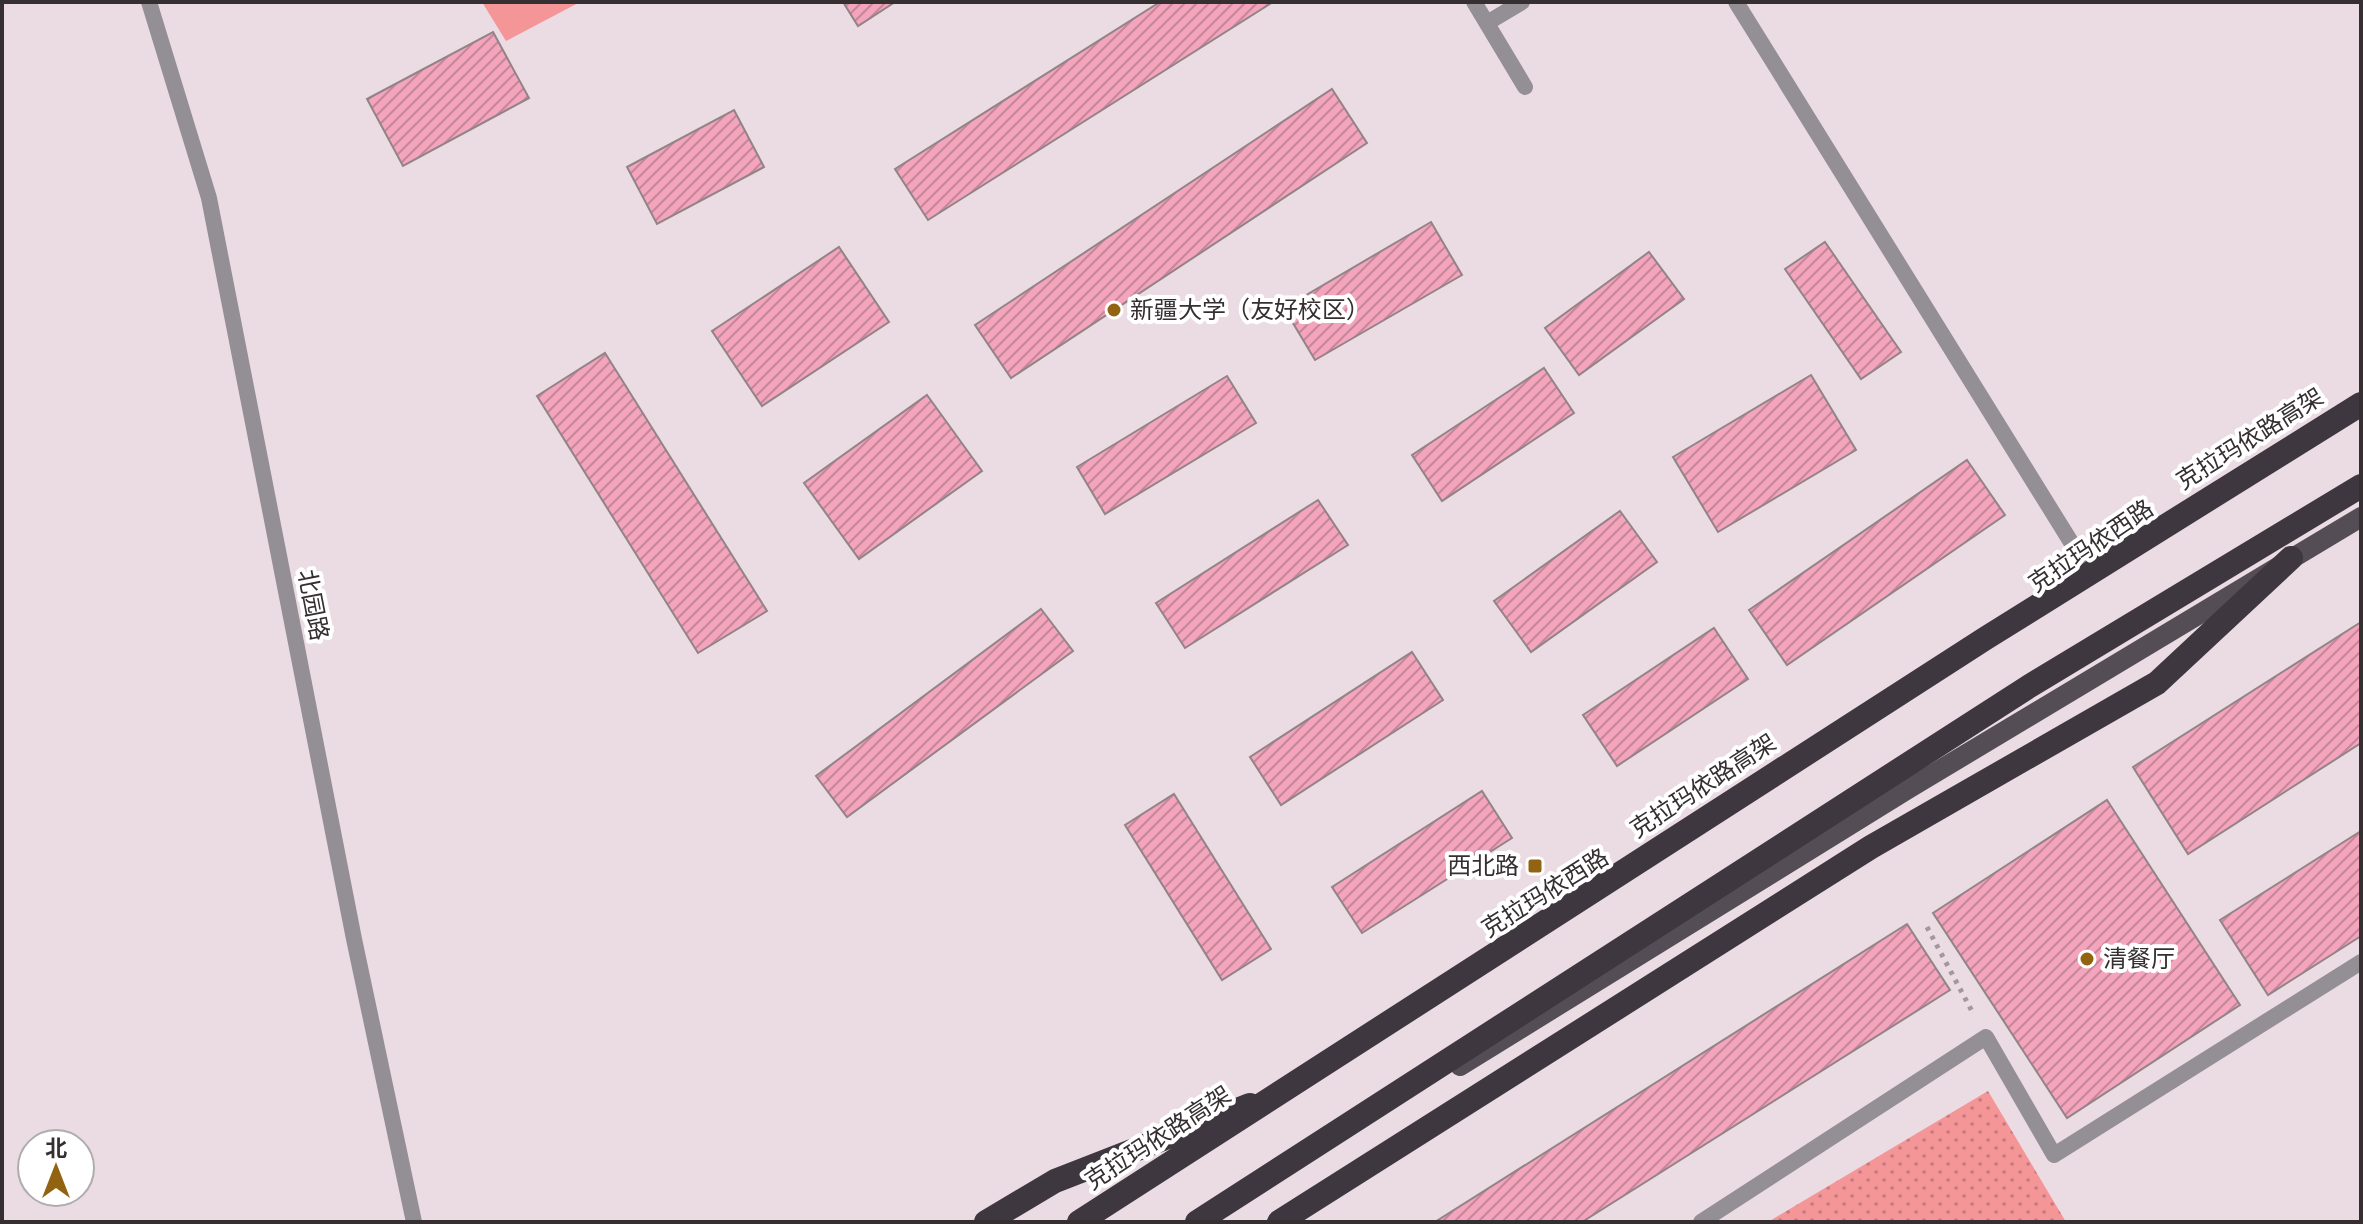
<svg xmlns="http://www.w3.org/2000/svg" width="2363" height="1224" font-family="'Titillium Web','Noto Sans SC',sans-serif">
  <style>
    .grass { fill: #f49597 }
    .park { fill: url(#park-dots) }
    .building { fill: url(#building-hatch); stroke: #928387; stroke-width: 2 }
    .lines { fill: none; stroke-linecap: round; stroke-linejoin: round }
    .path { stroke: #a2979d; stroke-width: 5; stroke-dasharray: 4 6; stroke-linecap: butt }
    .lane { stroke: #948f94; stroke-width: 16 }
    .street { stroke: #948f94; stroke-width: 16 }
    .primary { stroke: #554d56; stroke-width: 20 }
    .highway { stroke: #3f3740; stroke-width: 24 }
    .highway-bridge { stroke: #3f3740; stroke-width: 24 }
    .poi-dot { fill: #926411; stroke: #fff; stroke-width: 3 }
    .labels { text-anchor: middle; stroke-width: 8; stroke-linejoin: round; paint-order: stroke }
    .poi-label { font-size: 24px; fill: #352f32; stroke: #fff; text-anchor: start }
    .street-label { font-size: 24px; fill: #352f32; stroke: #fff }
  </style>
  <defs>
    <pattern id="park-dots" width="8" height="8" patternUnits="userSpaceOnUse" patternTransform="scale(2)"><rect width="8" height="8" fill="#f49597"/><path d="M2 2h.1M6 6h.1" fill="none" stroke="#c67a7c" stroke-width="1.8" stroke-linecap="round"/></pattern>
    <pattern id="building-hatch" width="6" height="6" patternUnits="userSpaceOnUse" patternTransform="scale(2)"><rect width="6" height="6" fill="#f4a4bc"/><path d="M-1 1l2-2M0 6l6-6M5 7l2-2" fill="none" stroke="#c68699"/></pattern>
  </defs>
  <rect width="100%" height="100%" fill="#ebdce4"/>
  <path class="grass" d="M 482,2 L 580,2 L 506,41 Z"/>
  <path class="park" d="M 1988,1091 L 2066,1222 L 1768,1222 Z"/>
  <path class="building" d="M 843,2 L 895,2 L 858,26 Z
    M 1160,2 L 1273,2 L 928,220 L 895,169 Z
    M 493,32 L 529,98 L 403,166 L 367,99 Z
    M 1332,89 L 1367,143 L 1011,378 L 975,325 Z
    M 734,110 L 764,167 L 657,224 L 627,167 Z
    M 1431,222 L 1462,275 L 1315,360 L 1284,308 Z
    M 1825,242 L 1901,352 L 1861,379 L 1785,269 Z
    M 839,247 L 889,322 L 762,406 L 712,331 Z
    M 1649,252 L 1684,299 L 1579,375 L 1545,328 Z
    M 605,353 L 767,611 L 698,653 L 537,396 Z
    M 1544,368 L 1574,413 L 1442,501 L 1412,455 Z
    M 1811,375 L 1856,450 L 1718,532 L 1673,457 Z
    M 1227,376 L 1256,423 L 1105,514 L 1077,467 Z
    M 927,395 L 982,471 L 859,559 L 804,483 Z
    M 1967,460 L 2005,515 L 1787,665 L 1749,610 Z
    M 1318,500 L 1348,545 L 1185,648 L 1156,603 Z
    M 1620,511 L 1657,562 L 1531,652 L 1494,601 Z
    M 1041,609 L 1073,651 L 847,817 L 816,776 Z
    M 2361,622 L 2361,743 L 2188,854 L 2133,767 Z
    M 1714,628 L 1748,679 L 1617,766 L 1583,715 Z
    M 1412,652 L 1443,700 L 1281,805 L 1250,757 Z
    M 1482,791 L 1512,838 L 1362,933 L 1332,887 Z
    M 1174,794 L 1271,949 L 1222,980 L 1125,825 Z
    M 2107,800 L 2240,1005 L 2067,1118 L 1933,913 Z
    M 2361,831 L 2361,936 L 2268,995 L 2220,920 Z
    M 1907,924 L 1950,990 L 1582,1222 L 1435,1222 Z"/>
  <g class="lines">
    <path class="path" d="M 1927,927 L 1974,1015"/>
    <path class="lane" d="M 1736,2 L 2092,576
      M 1487,23 L 1522,2"/>
    <path class="street" d="M 149,2 L 209,198 L 354,939 L 414,1222
      M 1474,2 L 1525,87
      M 1701,1222 L 1986,1037 L 2054,1155 L 2361,962"/>
    <path class="primary" d="M 1460,1066 L 1908,789 L 2361,517"/>
    <path class="highway" d="M 986,1222 L 1055,1181 L 1250,1105
      M 1197,1222 L 2028,687 L 2361,486
      M 1279,1222 L 1871,847 L 2157,683 L 2291,558"/>
    <path class="highway-bridge" d="M 1079,1222 L 1986,638 L 2361,404"/>
  </g>
  <g class="poi-dot">
    <circle cx="1114" cy="310" r="8"/>
    <rect x="1527" y="858" width="16" height="16" rx="4"/>
    <circle cx="2087" cy="959" r="8"/>
  </g>
  <g class="labels">
    <g class="poi-label">
      <text x="1130" y="318">新疆大学（友好校区）</text>
      <text x="1519" y="874" text-anchor="end">西北路</text>
      <text x="2103" y="967">清餐厅</text>
    </g>
    <g class="street-label">
      <text transform="translate(2250 439) rotate(-32)" y="8">克拉玛依路高架</text>
      <text transform="translate(2091 546) rotate(-34)" y="8">克拉玛依西路</text>
      <text transform="translate(313 605) rotate(79)" y="8">北园路</text>
      <text transform="translate(1703 786) rotate(-33)" y="8">克拉玛依路高架</text>
      <text transform="translate(1545 893) rotate(-32)" y="8">克拉玛依西路</text>
      <text transform="translate(1158 1138) rotate(-33)" y="8">克拉玛依路高架</text>
    </g>
  </g>
  <rect width="2363" height="1224" fill="none" stroke="#352f32" stroke-width="8"/>
  <g transform="translate(56 1168)"><circle r="38" fill="#ffffff" stroke="#aeacad" stroke-width="2"/>
  <path d="M0-6L14 30L0 20L-14 30Z" fill="#926411"/>
  <text y="-12" font-size="22" font-weight="bold" text-anchor="middle" fill="#352f32">北</text>
  </g>
</svg>
